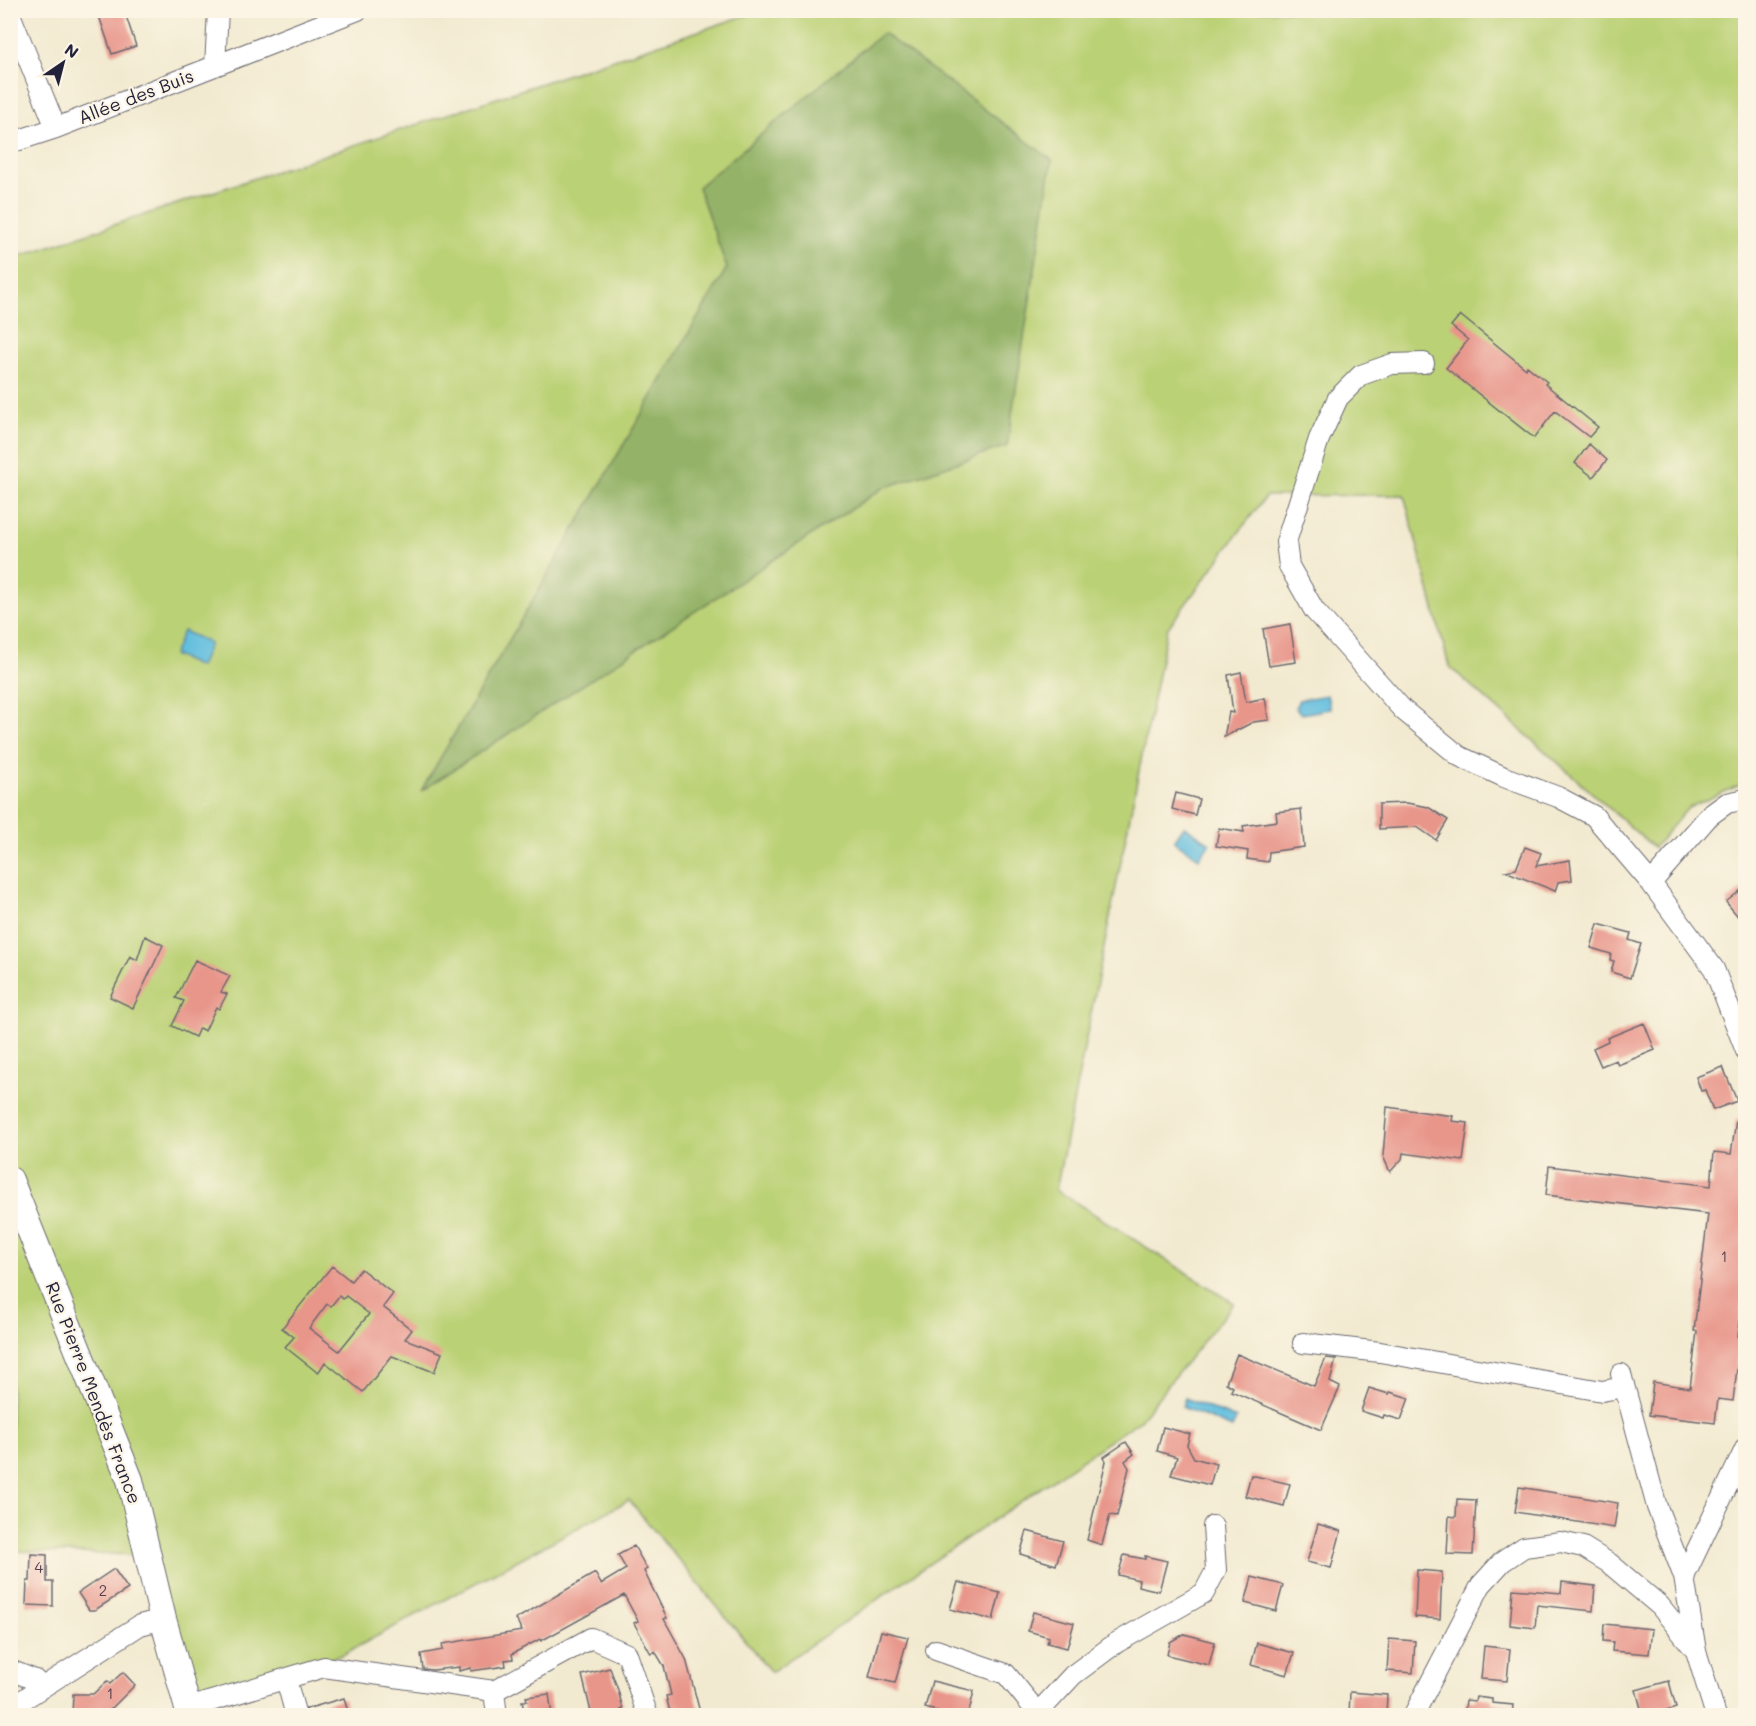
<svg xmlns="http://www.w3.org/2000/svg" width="1756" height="1726" font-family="Mali,sans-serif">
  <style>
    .green { fill: #bbd176; stroke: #6e7a58; stroke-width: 1.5 }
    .forest { fill: #94b367; stroke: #5b6a51; stroke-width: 1.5 }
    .water { fill: #5fbdde; stroke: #40708c; stroke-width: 1.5 }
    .building { fill: #e8958a; fill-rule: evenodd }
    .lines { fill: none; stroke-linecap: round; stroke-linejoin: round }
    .minor-casing { stroke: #6b686f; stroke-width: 22 }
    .tertiary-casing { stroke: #6b686f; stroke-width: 28 }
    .minor { stroke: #fff; stroke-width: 20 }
    .tertiary { stroke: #fff; stroke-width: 26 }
    .labels { text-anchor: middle; stroke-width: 4.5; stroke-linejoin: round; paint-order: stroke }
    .number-label { font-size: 15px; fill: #543f4f }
    .street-label { font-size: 18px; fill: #22223b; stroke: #fcf5e5 }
  </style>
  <rect width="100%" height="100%" fill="#fcf5e5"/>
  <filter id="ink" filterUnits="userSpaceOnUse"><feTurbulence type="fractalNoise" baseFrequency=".0167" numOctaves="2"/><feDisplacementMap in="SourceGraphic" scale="12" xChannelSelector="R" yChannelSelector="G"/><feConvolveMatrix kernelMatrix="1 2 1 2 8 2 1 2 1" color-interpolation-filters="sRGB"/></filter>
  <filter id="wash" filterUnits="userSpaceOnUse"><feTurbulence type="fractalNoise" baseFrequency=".008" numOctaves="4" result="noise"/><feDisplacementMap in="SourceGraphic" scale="24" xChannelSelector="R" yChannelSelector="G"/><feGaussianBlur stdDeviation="1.35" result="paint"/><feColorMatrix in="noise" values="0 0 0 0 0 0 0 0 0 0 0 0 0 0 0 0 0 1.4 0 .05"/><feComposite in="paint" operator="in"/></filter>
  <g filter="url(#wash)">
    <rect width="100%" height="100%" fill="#f2ead0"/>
    <path class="green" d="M 759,11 L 1745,11 L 1745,784 L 1740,785 L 1688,808 L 1654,848 L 1449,666 L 1404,495 L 1266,496 L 1167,629 L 1056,1190 L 1234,1303 L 1140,1420 L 771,1672 L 629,1500 L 342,1655 L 200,1694 L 138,1555 L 11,1551 L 11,259 Z"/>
    <path class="forest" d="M 883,33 L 1052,160 L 1007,446 L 883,488 L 421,791 L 727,268 L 698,187 Z"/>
    <path class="water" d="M 183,631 L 210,643 L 200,667 L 173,655 Z
      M 1327,695 L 1330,709 L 1302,714 L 1297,710 L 1296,706 L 1299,700 Z
      M 1184,826 L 1210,843 L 1199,858 L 1174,841 Z
      M 1185,1398 L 1236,1419 L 1232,1428 L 1182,1407 Z"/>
    <g id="blocks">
      <path class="building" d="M 115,10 L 124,10 L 136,46 L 112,54 L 99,16 Z
        M 1460,315 L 1526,369 L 1527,366 L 1547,382 L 1545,384 L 1598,427 L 1589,437 L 1555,411 L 1534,438 L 1446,368 L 1468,340 L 1451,326 Z
        M 1589,444 L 1607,460 L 1593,477 L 1575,463 Z
        M 1290,624 L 1296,662 L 1269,666 L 1263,629 Z
        M 1241,672 L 1246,702 L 1265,698 L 1269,720 L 1253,722 L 1224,737 L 1229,712 L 1233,713 L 1228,675 Z
        M 1176,793 L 1199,799 L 1195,815 L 1172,809 Z
        M 1407,803 L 1428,807 L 1448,820 L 1436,840 L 1417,827 L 1379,829 L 1379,804 Z
        M 1301,809 L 1304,847 L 1269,852 L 1268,862 L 1247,859 L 1248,851 L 1216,846 L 1219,828 L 1244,832 L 1243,826 L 1277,821 L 1276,812 Z
        M 1525,847 L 1541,853 L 1536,866 L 1570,860 L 1572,880 L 1558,882 L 1555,891 L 1505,871 L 1516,869 Z
        M 1746,886 L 1746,926 L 1726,902 Z
        M 1598,924 L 1631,933 L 1629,940 L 1641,944 L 1630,978 L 1611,972 L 1614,961 L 1610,960 L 1611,954 L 1591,948 Z
        M 145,936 L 163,945 L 133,1008 L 110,997 L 130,956 L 137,960 Z
        M 195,960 L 230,976 L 221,992 L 227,994 L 219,1009 L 216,1007 L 205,1031 L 199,1028 L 195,1037 L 172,1026 L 184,1001 L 176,998 Z
        M 1644,1023 L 1655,1050 L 1618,1065 L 1616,1060 L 1601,1066 L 1593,1048 L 1608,1041 L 1607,1038 Z
        M 1723,1067 L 1737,1101 L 1713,1110 L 1705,1090 L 1701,1091 L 1696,1077 Z
        M 1387,1107 L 1453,1116 L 1452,1121 L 1468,1123 L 1463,1161 L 1403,1153 L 1402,1159 L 1390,1172 L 1383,1156 Z
        M 1736,1120 L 1746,1121 L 1746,1273 L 1738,1336 L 1741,1336 L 1733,1401 L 1718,1399 L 1715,1423 L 1649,1415 L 1653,1382 L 1690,1388 L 1697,1331 L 1694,1331 L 1708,1214 L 1546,1195 L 1549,1166 L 1711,1186 L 1714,1152 L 1731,1154 Z
        M 332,1266 L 351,1281 L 361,1269 L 393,1294 L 383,1307 L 412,1330 L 405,1339 L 442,1353 L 434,1372 L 392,1356 L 363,1392 L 325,1362 L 318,1373 L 285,1347 L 294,1337 L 282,1328 ZM 339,1296 L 343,1299 L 346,1296 L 369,1314 L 339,1351 L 309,1328 L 327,1304 L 331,1306 Z
        M 1237,1354 L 1314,1386 L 1326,1358 L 1336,1359 L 1330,1382 L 1340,1387 L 1321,1430 L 1231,1391 L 1233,1387 L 1226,1383 Z
        M 1369,1388 L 1389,1394 L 1390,1392 L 1409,1398 L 1401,1420 L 1384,1415 L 1383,1418 L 1361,1411 Z
        M 1163,1427 L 1190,1434 L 1187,1445 L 1194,1458 L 1216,1464 L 1210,1485 L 1171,1475 L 1177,1457 L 1157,1451 Z
        M 1126,1442 L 1134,1454 L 1125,1461 L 1129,1468 L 1117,1516 L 1110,1515 L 1102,1545 L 1087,1540 L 1106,1461 L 1104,1457 Z
        M 1251,1475 L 1290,1484 L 1284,1506 L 1245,1496 Z
        M 1519,1487 L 1618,1503 L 1614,1528 L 1515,1512 Z
        M 1457,1499 L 1476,1500 L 1473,1555 L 1447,1554 L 1449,1516 L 1456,1517 Z
        M 1318,1524 L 1341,1531 L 1331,1568 L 1307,1562 Z
        M 1027,1531 L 1063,1541 L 1056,1565 L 1020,1554 Z
        M 634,1546 L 647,1569 L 644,1571 L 667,1618 L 664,1619 L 686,1659 L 701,1716 L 671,1716 L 666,1696 L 671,1695 L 664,1666 L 655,1651 L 651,1654 L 644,1641 L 634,1623 L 638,1621 L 624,1595 L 541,1641 L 540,1639 L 512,1654 L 513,1659 L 505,1660 L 506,1666 L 471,1671 L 471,1668 L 459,1671 L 459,1667 L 433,1670 L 423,1669 L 421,1654 L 443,1650 L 442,1644 L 522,1631 L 516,1619 L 595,1573 L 601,1584 L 626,1569 L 618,1555 Z
        M 31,1554 L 47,1555 L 47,1582 L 53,1582 L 53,1606 L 26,1605 L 27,1581 L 30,1581 Z
        M 1124,1555 L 1145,1559 L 1145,1556 L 1167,1561 L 1159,1591 L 1138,1586 L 1139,1580 L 1118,1575 Z
        M 114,1569 L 128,1589 L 95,1610 L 89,1610 L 78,1593 Z
        M 1417,1570 L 1442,1572 L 1440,1619 L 1415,1617 Z
        M 1252,1577 L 1283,1585 L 1276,1611 L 1245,1603 Z
        M 958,1582 L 1000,1593 L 993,1620 L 950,1609 Z
        M 1562,1582 L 1595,1586 L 1593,1611 L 1537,1605 L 1535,1628 L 1510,1625 L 1513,1589 L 1561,1593 Z
        M 1033,1612 L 1074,1623 L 1067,1648 L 1047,1643 L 1049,1637 L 1028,1631 Z
        M 1604,1624 L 1652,1629 L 1649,1654 L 1612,1651 L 1613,1642 L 1603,1641 Z
        M 881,1631 L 908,1637 L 895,1683 L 869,1677 Z
        M 1184,1634 L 1215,1642 L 1209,1665 L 1167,1655 L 1170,1642 Z
        M 1389,1639 L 1415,1641 L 1413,1673 L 1387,1671 Z
        M 1257,1643 L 1294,1653 L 1287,1675 L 1251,1665 Z
        M 1484,1646 L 1510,1649 L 1507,1681 L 1481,1679 Z
        M 610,1668 L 618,1690 L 623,1709 L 621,1710 L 622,1716 L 592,1716 L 582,1675 Z
        M 123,1672 L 135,1685 L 104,1716 L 72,1716 L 73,1694 L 93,1694 L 107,1681 L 110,1684 Z
        M 932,1681 L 974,1691 L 968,1716 L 956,1716 L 925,1708 Z
        M 1669,1681 L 1676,1708 L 1651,1716 L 1643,1716 L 1636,1690 Z
        M 1350,1692 L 1387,1695 L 1386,1716 L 1349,1716 Z
        M 549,1694 L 552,1716 L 525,1716 L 522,1701 L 527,1701 L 526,1697 Z
        M 1476,1697 L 1492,1699 L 1492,1703 L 1513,1705 L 1512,1716 L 1464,1716 L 1466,1700 L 1475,1701 Z
        M 344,1698 L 349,1716 L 308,1716 L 306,1709 Z"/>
    </g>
  </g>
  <g filter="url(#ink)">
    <use href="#blocks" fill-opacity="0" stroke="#6b686f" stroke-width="1.5"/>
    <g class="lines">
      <g class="minor-casing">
        <path id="minor" d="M 10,14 L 56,128
          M 215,66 L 218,10
          M 10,143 L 56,128 L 358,10
          M 1424,363 L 1392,364 L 1361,375 L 1338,398 L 1319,439 L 1286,542 L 1289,566 L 1314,610 L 1403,710 L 1459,756 L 1504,777 L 1558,797 L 1594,816 L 1651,883 L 1714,969 L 1746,1051
          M 1651,883 L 1709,816 L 1727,803 L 1746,799
          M 1303,1343 L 1380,1352 L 1602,1391 L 1624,1387
          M 1621,1374 L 1657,1507 L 1684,1577
          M 936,1650 L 1006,1674 L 1037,1712
          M 10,1670 L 35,1680 L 42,1688
          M 286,1679 L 296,1716
          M 494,1691 L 497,1716
          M 10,1708 L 140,1625 L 163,1619
          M 188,1708 L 324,1667 L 494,1691 L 591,1638 L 627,1654 L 648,1716
          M 1035,1716 L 1073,1675 L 1116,1643 L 1204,1593 L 1216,1570 L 1213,1526
          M 1413,1716 L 1481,1585 L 1502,1562 L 1524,1547 L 1561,1542 L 1583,1547 L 1609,1563 L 1660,1606 L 1696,1651
          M 1716,1716 L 1696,1651 L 1684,1577 L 1746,1447"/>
      </g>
      <g class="tertiary-casing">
        <path id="tertiary" d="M 10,1180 L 130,1480 L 163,1619 L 190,1716"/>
      </g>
      <use href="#minor" class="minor"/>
      <use href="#tertiary" class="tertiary"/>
    </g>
  </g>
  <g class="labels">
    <g class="number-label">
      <text x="1724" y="1262">1</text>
      <text x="39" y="1573">4</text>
      <text x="103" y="1596">2</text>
      <text x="110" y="1699">1</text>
    </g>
    <g class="street-label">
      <text transform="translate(136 97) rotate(-21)" y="6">Allée des Buis</text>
      <text transform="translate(93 1393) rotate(69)" y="6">Rue Pierre Mendès France</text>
    </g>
  </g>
  <rect width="1756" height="1726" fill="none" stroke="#fcf5e5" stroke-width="36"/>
  <g transform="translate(63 63) rotate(35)" stroke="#fcf5e5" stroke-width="4.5" paint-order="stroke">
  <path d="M0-4.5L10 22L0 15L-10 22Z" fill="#22223b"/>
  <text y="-9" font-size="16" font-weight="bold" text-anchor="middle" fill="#22223b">N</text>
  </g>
</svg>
